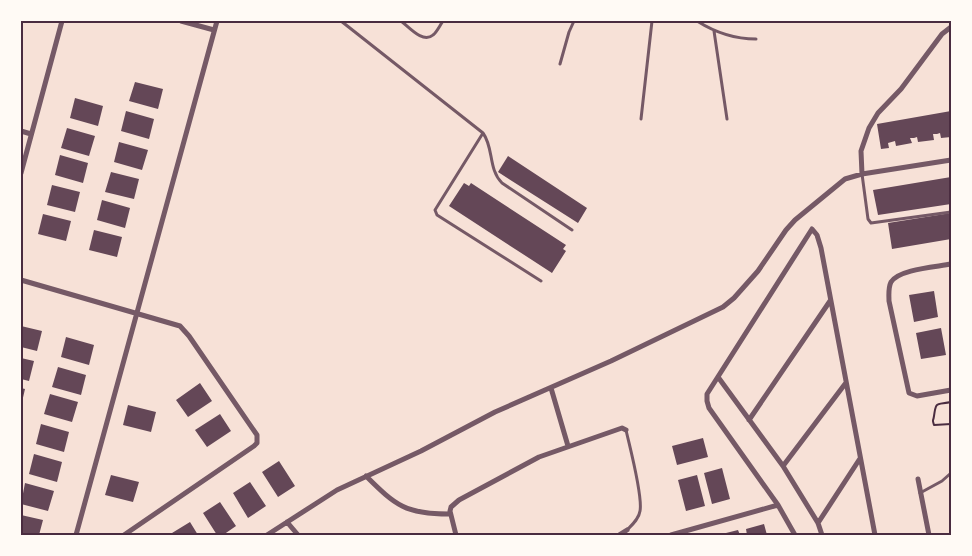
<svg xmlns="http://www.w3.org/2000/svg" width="972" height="556" font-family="Karla,sans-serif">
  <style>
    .building { fill: #644757 }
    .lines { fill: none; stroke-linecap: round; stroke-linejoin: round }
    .path { stroke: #4a2c40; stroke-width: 2 }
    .service { stroke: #755966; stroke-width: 3 }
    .minor { stroke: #755966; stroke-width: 5 }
    .neatline { fill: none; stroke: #4a2c40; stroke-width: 2 }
  </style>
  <rect width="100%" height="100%" fill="#f7e1d7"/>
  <path class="building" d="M 135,82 L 163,89 L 158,109 L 129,101 Z
    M 75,98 L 103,106 L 98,126 L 70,118 Z
    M 126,111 L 154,119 L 149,139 L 121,131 Z
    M 951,111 L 951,137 L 941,138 L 940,133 L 937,134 L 933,134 L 934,140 L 918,142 L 917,137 L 914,138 L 910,138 L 912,143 L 896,146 L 895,141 L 888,143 L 889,148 L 881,149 L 877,124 Z
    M 67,128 L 95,136 L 89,156 L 61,148 Z
    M 119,142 L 148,150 L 142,170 L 114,162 Z
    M 60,155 L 88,163 L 83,183 L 55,175 Z
    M 508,156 L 587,208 L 578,223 L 498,172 Z
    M 111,172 L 139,179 L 134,199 L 105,192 Z
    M 951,177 L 951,204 L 878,215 L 873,190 Z
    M 464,183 L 469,186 L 471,183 L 566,245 L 563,249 L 566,251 L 552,273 L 449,206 Z
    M 52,185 L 80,192 L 75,212 L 47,205 Z
    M 102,200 L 130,208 L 125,228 L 97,220 Z
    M 951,213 L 951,239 L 892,249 L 888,223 Z
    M 43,214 L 71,221 L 66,241 L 38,234 Z
    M 94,230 L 122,237 L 117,257 L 89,250 Z
    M 934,291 L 938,317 L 914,322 L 909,295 Z
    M 21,326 L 42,331 L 37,351 L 21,347 Z
    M 941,328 L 946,355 L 921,359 L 916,333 Z
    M 66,337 L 94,345 L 89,365 L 61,357 Z
    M 21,358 L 34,361 L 29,381 L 21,379 Z
    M 58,367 L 86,375 L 81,395 L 52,387 Z
    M 200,383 L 212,401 L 188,417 L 176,400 Z
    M 21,388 L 25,389 L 22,402 L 21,402 Z
    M 50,394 L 78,402 L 72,422 L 44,414 Z
    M 128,405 L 156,412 L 151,432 L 123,425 Z
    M 220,414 L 231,431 L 207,447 L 195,430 Z
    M 41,424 L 69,432 L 64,452 L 36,444 Z
    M 703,438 L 708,457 L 677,465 L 672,446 Z
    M 34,454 L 62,462 L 57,482 L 29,474 Z
    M 279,461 L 295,486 L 278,497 L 262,472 Z
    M 722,468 L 730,499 L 712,504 L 704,473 Z
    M 111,475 L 139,482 L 133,502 L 105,495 Z
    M 697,475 L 705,506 L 686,511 L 678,480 Z
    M 250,482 L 266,506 L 248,518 L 233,493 Z
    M 25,483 L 54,491 L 48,511 L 21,504 Z
    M 220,502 L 236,526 L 223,535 L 217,535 L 203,513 Z
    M 21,515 L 43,520 L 39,535 L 21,535 Z
    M 190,522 L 198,535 L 173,535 L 172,533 Z
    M 764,524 L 767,535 L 747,535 L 746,529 Z
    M 738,530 L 740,535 L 722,535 L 722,534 Z"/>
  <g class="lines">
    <path class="path" d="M 951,402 C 936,405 936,401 934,416 C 933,423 932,418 934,425 L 951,424"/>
    <path class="service" d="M 341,21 L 483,133 C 494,148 488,169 502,183 L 572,230
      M 401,21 C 409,27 423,44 433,35 C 437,32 440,25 443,21
      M 697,21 C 716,33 734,39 756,39
      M 714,31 L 727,119
      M 560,64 L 569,32 L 574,21
      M 641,119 L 652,21
      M 483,133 L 435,210 L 437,215 L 541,281
      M 862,174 L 868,219 L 871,223 L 951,212
      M 626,430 C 630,448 643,496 640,511 C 639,519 632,525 627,530
      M 920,493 L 942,481 L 951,473"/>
    <path class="minor" d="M 181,21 L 214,30
      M 21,131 L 31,134
      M 21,173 L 62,21
      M 862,174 L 861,151 L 869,128 L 878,113 L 901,89 L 942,34 L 951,27
      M 951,264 C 936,267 899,269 891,282 C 888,288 889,295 889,301 L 909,393 L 917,396 L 951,390
      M 21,280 L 180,326 L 189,336 L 257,435 L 257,443 L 254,446 L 124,535
      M 718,377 L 783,466 L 818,523 L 822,535
      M 551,388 L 568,446
      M 749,420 L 830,301
      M 783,466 L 845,384
      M 366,476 C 396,506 406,514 449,514
      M 918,479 L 929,535
      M 287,522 L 298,535
      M 818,523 L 859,460
      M 76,535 L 217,21
      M 267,535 L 337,490 L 421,451 L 495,412 L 611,361 L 723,307 L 734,298 L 758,271 L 786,230 L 795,220 L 845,179 L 862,174 L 951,160
      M 456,535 L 450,511 L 451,507 L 459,500 L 539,457 L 622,428 L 626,430
      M 619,535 L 627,530
      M 671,535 L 778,505
      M 795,535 L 778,505 L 709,408 L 707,401 L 707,394 L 812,229 L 817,235 L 821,248 L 875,535"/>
  </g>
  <rect width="972" height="556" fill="none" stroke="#fffaf5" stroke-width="45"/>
  <rect x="22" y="22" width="928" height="512" class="neatline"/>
</svg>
